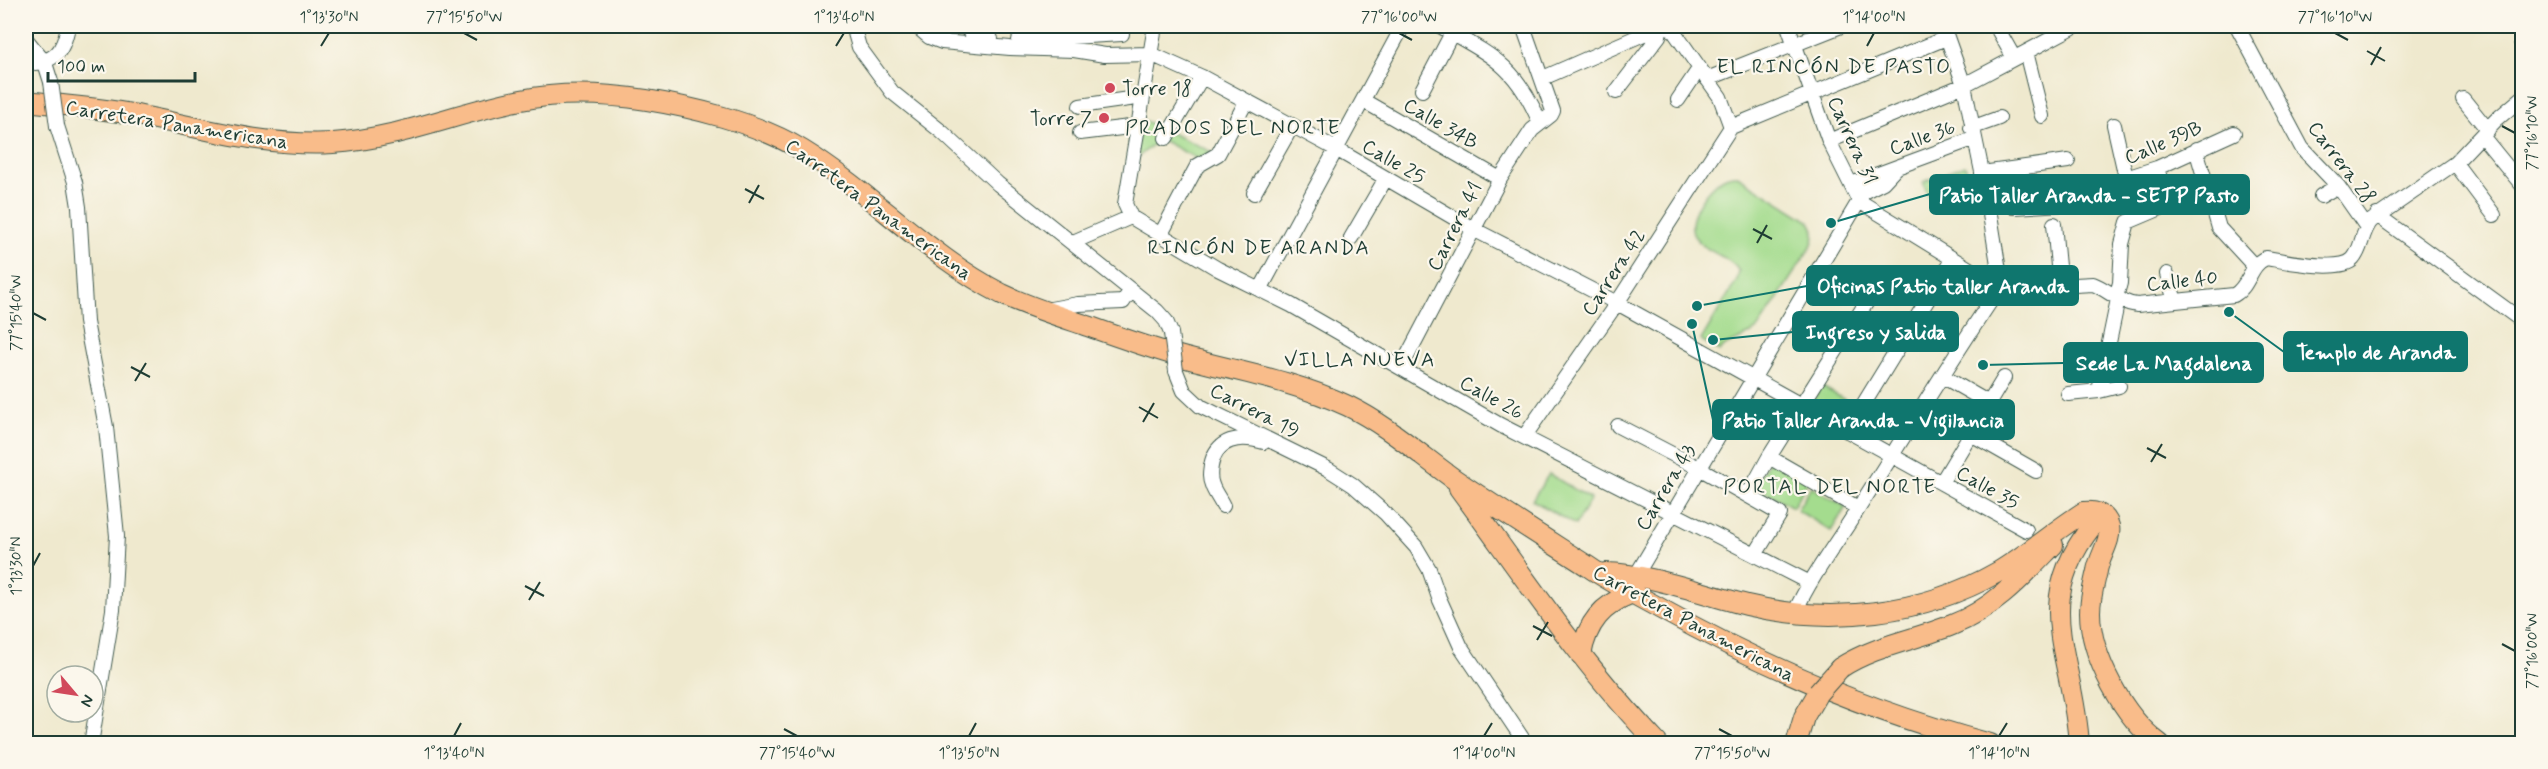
<svg xmlns="http://www.w3.org/2000/svg" width="2548" height="769" font-family="Mynerve,sans-serif">
  <style>
    .green { fill: #a4dc8e; stroke: #628c61; stroke-width: 1.5 }
    .lines { fill: none; stroke-linecap: round; stroke-linejoin: round }
    .minor-casing { stroke: #3e574b; stroke-width: 16 }
    .highway-casing { stroke: #3e574b; stroke-width: 22 }
    .minor { stroke: #fff; stroke-width: 14 }
    .highway { stroke: #f9bc8a; stroke-width: 20 }
    .minor-bridge-casing { stroke: #3e574b; stroke-width: 16; stroke-linecap: butt }
    .highway-bridge-casing { stroke: #3e574b; stroke-width: 22; stroke-linecap: butt }
    .minor-bridge { stroke: #fff; stroke-width: 14 }
    .highway-bridge { stroke: #f9bc8a; stroke-width: 20 }
    .ticks { fill: none; stroke: #1f3d34; stroke-width: 2 }
    .poi-dot { fill: #d1495b; stroke: #fbf7ec; stroke-width: 2 }
    .labels { text-anchor: middle; stroke-width: 4.5; stroke-linejoin: round; paint-order: stroke }
    .poi-label { font-size: 20px; fill: #1f3d34; stroke: #fbf7ec; text-anchor: start }
    .street-label { font-size: 20px; fill: #1f3d34; stroke: #fbf7ec }
    .neighbourhood-label { font-size: 21px; letter-spacing: 1.5px; fill: #1f3d34; stroke: #fbf7ec }
    .leader { fill: none; stroke: #0f766e; stroke-width: 2 }
    .callout-dot { fill: #0f766e; stroke: #fbf7ec; stroke-width: 2 }
    .callout { fill: #0f766e; stroke: #0f766e; stroke-width: 2 }
    .callout-label { font-size: 21px; text-anchor: middle; font-weight: bold; fill: #fff }
    .neatline { fill: none; stroke: #1f3d34; stroke-width: 2 }
    .ticks-label { font-size: 15px; text-anchor: middle; fill: #1f3d34 }
  </style>
  <rect width="100%" height="100%" fill="#fbf7ec"/>
  <filter id="ink" filterUnits="userSpaceOnUse"><feTurbulence type="fractalNoise" baseFrequency=".0167" numOctaves="2"/><feDisplacementMap in="SourceGraphic" scale="12" xChannelSelector="R" yChannelSelector="G"/><feConvolveMatrix kernelMatrix="1 2 1 2 8 2 1 2 1" color-interpolation-filters="sRGB"/></filter>
  <filter id="wash" filterUnits="userSpaceOnUse"><feTurbulence type="fractalNoise" baseFrequency=".008" numOctaves="4" result="noise"/><feDisplacementMap in="SourceGraphic" scale="24" xChannelSelector="R" yChannelSelector="G"/><feGaussianBlur stdDeviation="1.35" result="paint"/><feColorMatrix in="noise" values="0 0 0 0 0 0 0 0 0 0 0 0 0 0 0 0 0 1.4 0 .05"/><feComposite in="paint" operator="in"/></filter>
  <g filter="url(#wash)">
    <rect width="100%" height="100%" fill="#efe9ce"/>
    <path class="green" d="M 1143,120 L 1214,153 L 1197,159 L 1160,139 L 1133,161 Z
      M 1965,165 L 1975,191 L 1933,208 L 1923,182 Z
      M 1736,175 L 1809,221 C 1816,229 1815,239 1810,248 L 1759,327 C 1747,340 1731,339 1719,351 L 1701,340 L 1737,280 L 1739,271 C 1729,255 1705,253 1695,237 C 1682,218 1714,173 1736,175 Z
      M 1821,386 L 1852,404 L 1840,423 L 1810,405 Z
      M 1770,459 L 1808,481 L 1793,507 L 1755,486 Z
      M 1549,474 L 1591,499 L 1575,525 L 1532,500 Z
      M 1811,487 L 1846,507 L 1831,531 L 1797,510 Z"/>
  </g>
  <g filter="url(#ink)">
    <g class="lines">
      <g class="minor-casing">
        <path id="minor" d="M 853,26 L 859,47 L 892,92 L 942,132 L 998,184 L 1157,311 L 1166,321 L 1171,333
          M 916,26 L 929,37 L 942,42 L 1010,48 L 1074,50 L 1105,55 L 1151,54 L 1202,77 L 1336,149 L 1475,230 L 1617,303 L 2026,530
          M 964,26 L 977,38 L 991,39
          M 1155,26 L 1125,204 L 1131,217 L 1218,269 L 1291,305 L 1500,425 L 1808,582
          M 1440,26 C 1492,56 1516,65 1540,123
          M 1670,26 L 1720,97 L 1731,127
          M 1788,26 L 1829,141 L 1859,201
          M 1943,26 L 1964,85 L 1987,196 L 2002,289
          M 1996,26 L 2014,58
          M 2237,26 L 2302,148 L 2338,186 L 2366,226
          M 26,39 L 45,63 L 51,82
          M 1019,40 L 1122,34
          M 2521,42 L 2522,43
          M 2026,52 L 2042,116
          M 26,64 C 54,62 63,54 68,26
          M 1543,78 L 1662,26
          M 1707,79 L 1841,26
          M 1422,90 L 1452,33
          M 1616,92 L 1659,36 L 1661,26
          M 2463,99 L 2488,130
          M 1678,100 L 1699,69
          M 1364,101 L 1500,179
          M 1080,106 L 1143,97
          M 2114,125 L 2126,178
          M 57,126 L 75,182 L 79,207 L 86,322 L 106,427 L 117,536 L 113,610 L 91,744
          M 1731,127 L 1946,38
          M 1971,128 L 1999,118
          M 1080,133 L 1138,126
          M 2482,136 L 2522,185
          M 1166,138 L 1202,77
          M 1829,141 L 1964,85 L 2075,26
          M 2196,149 L 2219,228 L 2255,267
          M 2455,163 L 2494,215
          M 1982,173 L 2068,161
          M 1851,184 L 1973,139
          M 1254,193 L 1292,126
          M 1857,195 L 1883,182 L 1896,168
          M 2321,196 L 2338,186
          M 1859,201 L 2002,289
          M 2168,205 L 2209,194
          M 2014,207 L 2116,201 L 2119,199 L 2120,186 L 2126,178 L 2157,168 L 2234,133
          M 2377,215 L 2521,320
          M 2054,224 L 2060,287
          M 1161,234 L 1197,166 L 1218,154 L 1246,102
          M 1351,238 L 1386,178
          M 1073,242 L 1131,217
          M 2167,274 L 2175,301
          M 2002,289 L 2093,284 C 2109,290 2119,303 2137,305 L 2234,295 C 2250,286 2249,265 2266,258 C 2285,261 2340,273 2353,259 C 2362,249 2361,233 2371,221 L 2455,163 L 2496,120 L 2522,98
          M 1260,290 L 1403,26
          M 2116,297 L 2120,283 L 2122,244 L 2128,222 L 2168,205 L 2157,168
          M 1045,310 L 1078,304 L 1123,302 L 1131,290
          M 1401,368 L 1500,179 L 1532,130 L 1551,115 L 1553,111 L 1523,26
          M 1176,371 L 1184,391 L 1200,406 L 1328,469 L 1353,485 L 1386,514 L 1416,547 L 1429,569 L 1439,598 L 1461,647 L 1526,744
          M 1942,376 L 1989,403
          M 2099,391 L 2118,299
          M 2068,394 L 2099,391 L 2119,386
          M 1618,426 L 1699,468 L 1780,514 L 1755,555
          M 1847,431 L 1952,260
          M 1971,434 L 2036,471
          M 1524,437 L 1617,303 L 1731,127
          M 1769,457 L 1858,508
          M 1941,483 L 2004,378
          M 1748,495 L 1769,457 L 1873,292
          M 1223,506 C 1220,499 1214,492 1212,485 C 1209,478 1210,473 1211,466 C 1216,438 1240,435 1264,442
          M 1635,577 L 1859,201
          M 1794,614 C 1811,576 1836,544 1858,509 C 1904,437 1948,364 1996,293 L 2002,289"/>
      </g>
      <g class="highway-casing">
        <path id="highway" d="M 26,101 C 61,105 97,108 132,114 C 198,127 265,147 333,143 C 398,139 458,112 521,100 C 587,87 659,99 723,117 C 750,125 778,135 802,150 C 872,193 928,256 1002,294 C 1027,306 1055,315 1082,324 C 1119,337 1156,351 1194,360 C 1246,373 1299,383 1348,406 C 1387,425 1419,454 1454,479 C 1498,509 1544,538 1589,567 C 1612,583 1638,596 1663,610 C 1767,668 1874,713 1990,744
          M 1459,488 C 1523,575 1583,666 1658,744
          M 1605,573 C 1652,574 1701,594 1747,605 C 1830,625 1923,615 1998,572 C 2028,554 2054,531 2084,512 C 2095,511 2106,514 2109,526 C 2112,540 2099,557 2097,571 C 2094,584 2090,598 2090,612 C 2090,656 2124,718 2160,744
          M 1581,655 C 1587,623 1602,605 1632,593
          M 1840,668 C 1873,646 1915,640 1952,625 C 1994,609 2023,576 2053,545
          M 1796,744 L 1804,717 L 1818,693
          M 2079,744 C 2073,650 2026,600 2101,515"/>
      </g>
      <use href="#minor" class="minor"/>
      <use href="#highway" class="highway"/>
      <g class="minor-bridge-casing">
        <path id="minor-bridge" d="M 51,82 L 57,126
          M 1171,333 L 1176,371"/>
      </g>
      <g class="highway-bridge-casing">
        <path id="highway-bridge" d="M 1818,693 L 1840,668"/>
      </g>
      <use href="#minor-bridge" class="minor-bridge"/>
      <use href="#highway-bridge" class="highway-bridge"/>
    </g>
  </g>
  <path class="ticks" d="M 464,33 L 477,40M 1399,33 L 1412,40M 2335,33 L 2348,40M 321,46 L 329,33M 836,46 L 844,33M 1867,46 L 1874,33M 2367,51 L 2385,61M 2371,65 L 2381,47M 2502,126 L 2515,133M 745,189 L 764,199M 749,203 L 759,185M 1753,229 L 1772,239M 1757,243 L 1767,225M 33,313 L 46,320M 131,367 L 150,377M 135,381 L 146,363M 1139,407 L 1158,418M 1143,422 L 1154,403M 2147,448 L 2166,458M 2151,462 L 2162,444M 33,566 L 40,553M 525,586 L 544,596M 529,600 L 540,582M 1533,626 L 1552,636M 1537,640 L 1548,622M 2502,644 L 2515,651M 784,729 L 797,736M 1719,729 L 1732,736M 454,736 L 461,723M 969,736 L 976,723M 1484,736 L 1492,723M 1999,736 L 2007,723"/>
  <g class="poi-dot">
    <circle cx="1110" cy="88" r="6"/>
    <circle cx="1104" cy="118" r="6"/>
  </g>
  <g class="labels">
    <g class="poi-label">
      <text x="1122" y="95">Torre 18</text>
      <text x="1092" y="125" text-anchor="end">Torre 7</text>
    </g>
    <g class="street-label">
      <text transform="translate(1441 123) rotate(30)" y="7">Calle 34B</text>
      <text transform="translate(177 124) rotate(9)" y="7">Carretera Panamericana</text>
      <text transform="translate(1922 137) rotate(-20)" y="7">Calle 36</text>
      <text transform="translate(1853 140) rotate(66)" y="7">Carrera 31</text>
      <text transform="translate(2163 142) rotate(-23)" y="7">Calle 39B</text>
      <text transform="translate(1394 161) rotate(30)" y="7">Calle 25</text>
      <text transform="translate(2342 162) rotate(53)" y="7">Carrera 28</text>
      <text transform="translate(879 209) rotate(36)" y="7">Carretera Panamericana</text>
      <text transform="translate(1454 226) rotate(-63)" y="7">Carrera 41</text>
      <text transform="translate(1613 272) rotate(-57)" y="7">Carrera 42</text>
      <text transform="translate(2182 280) rotate(-6)" y="7">Calle 40</text>
      <text transform="translate(1492 397) rotate(29)" y="7">Calle 26</text>
      <text transform="translate(1255 410) rotate(27)" y="7">Carrera 19</text>
      <text transform="translate(1665 487) rotate(-59)" y="7">Carrera 43</text>
      <text transform="translate(1988 487) rotate(29)" y="7">Calle 35</text>
      <text transform="translate(1694 623) rotate(28)" y="7">Carretera Panamericana</text>
    </g>
    <g class="neighbourhood-label">
      <text x="1834" y="73">EL RINCÓN DE PASTO</text>
      <text x="1233" y="134">PRADOS DEL NORTE</text>
      <text x="1259" y="254">RINCÓN DE ARANDA</text>
      <text x="1360" y="366">VILLA NUEVA</text>
      <text x="1830" y="493">PORTAL DEL NORTE</text>
    </g>
  </g>
  <path class="leader" d="M1831 223L1930 194M1697 306L1807 286M1713 340L1793 332M2229 312L2284 352M1983 365L2064 363M1692 324L1713 420"/>
  <g class="callout-dot">
    <circle cx="1831" cy="223" r="6"/>
    <circle cx="1697" cy="306" r="6"/>
    <circle cx="1713" cy="340" r="6"/>
    <circle cx="2229" cy="312" r="6"/>
    <circle cx="1983" cy="365" r="6"/>
    <circle cx="1692" cy="324" r="6"/>
  </g>
  <g class="callout">
    <rect x="1930" y="175" width="319" height="39" rx="6"/>
    <rect x="1807" y="266" width="271" height="39" rx="6"/>
    <rect x="1793" y="312" width="165" height="39" rx="6"/>
    <rect x="2284" y="332" width="183" height="39" rx="6"/>
    <rect x="2064" y="343" width="199" height="39" rx="6"/>
    <rect x="1713" y="400" width="301" height="39" rx="6"/>
  </g>
  <g class="callout-label">
    <text x="2089" y="202">Patio Taller Aranda - SETP Pasto</text>
    <text x="1943" y="293">Oficinas Patio taller Aranda</text>
    <text x="1876" y="339">Ingreso y salida</text>
    <text x="2376" y="359">Templo de Aranda</text>
    <text x="2164" y="370">Sede La Magdalena</text>
    <text x="1863" y="427">Patio Taller Aranda - Vigilancia</text>
  </g>
  <rect width="2548" height="769" fill="none" stroke="#fbf7ec" stroke-width="66"/>
  <g transform="translate(75 694) rotate(119)"><circle r="28" fill="#fbf7ec" stroke="#a3ada2" stroke-width="1.5"/>
  <path d="M0-4.5L10 22L0 15L-10 22Z" fill="#d1495b"/>
  <text y="-9" font-size="16" font-weight="bold" text-anchor="middle" fill="#1f3d34">N</text>
  </g>
  <path d="M48 72v9h147v-9" fill="none" stroke="#1f3d34" stroke-width="3"/>
  <text x="57" y="72" font-size="18" fill="#1f3d34" stroke="#fbf7ec" stroke-width="4.5" paint-order="stroke">100 m</text>
  <rect x="33" y="33" width="2482" height="703" class="neatline"/>
  <g class="ticks-label">
    <text x="329" y="22">1°13'30"N</text>
    <text x="464" y="22">77°15'50"W</text>
    <text x="844" y="22">1°13'40"N</text>
    <text x="1399" y="22">77°16'00"W</text>
    <text x="1874" y="22">1°14'00"N</text>
    <text x="2335" y="22">77°16'10"W</text>
    <text transform="translate(2532 133) rotate(-90)" y="5">77°16'10"W</text>
    <text transform="translate(16 313) rotate(-90)" y="5">77°15'40"W</text>
    <text transform="translate(16 566) rotate(-90)" y="5">1°13'30"N</text>
    <text transform="translate(2532 651) rotate(-90)" y="5">77°16'00"W</text>
    <text x="454" y="758">1°13'40"N</text>
    <text x="797" y="758">77°15'40"W</text>
    <text x="969" y="758">1°13'50"N</text>
    <text x="1484" y="758">1°14'00"N</text>
    <text x="1732" y="758">77°15'50"W</text>
    <text x="1999" y="758">1°14'10"N</text>
  </g>
</svg>
